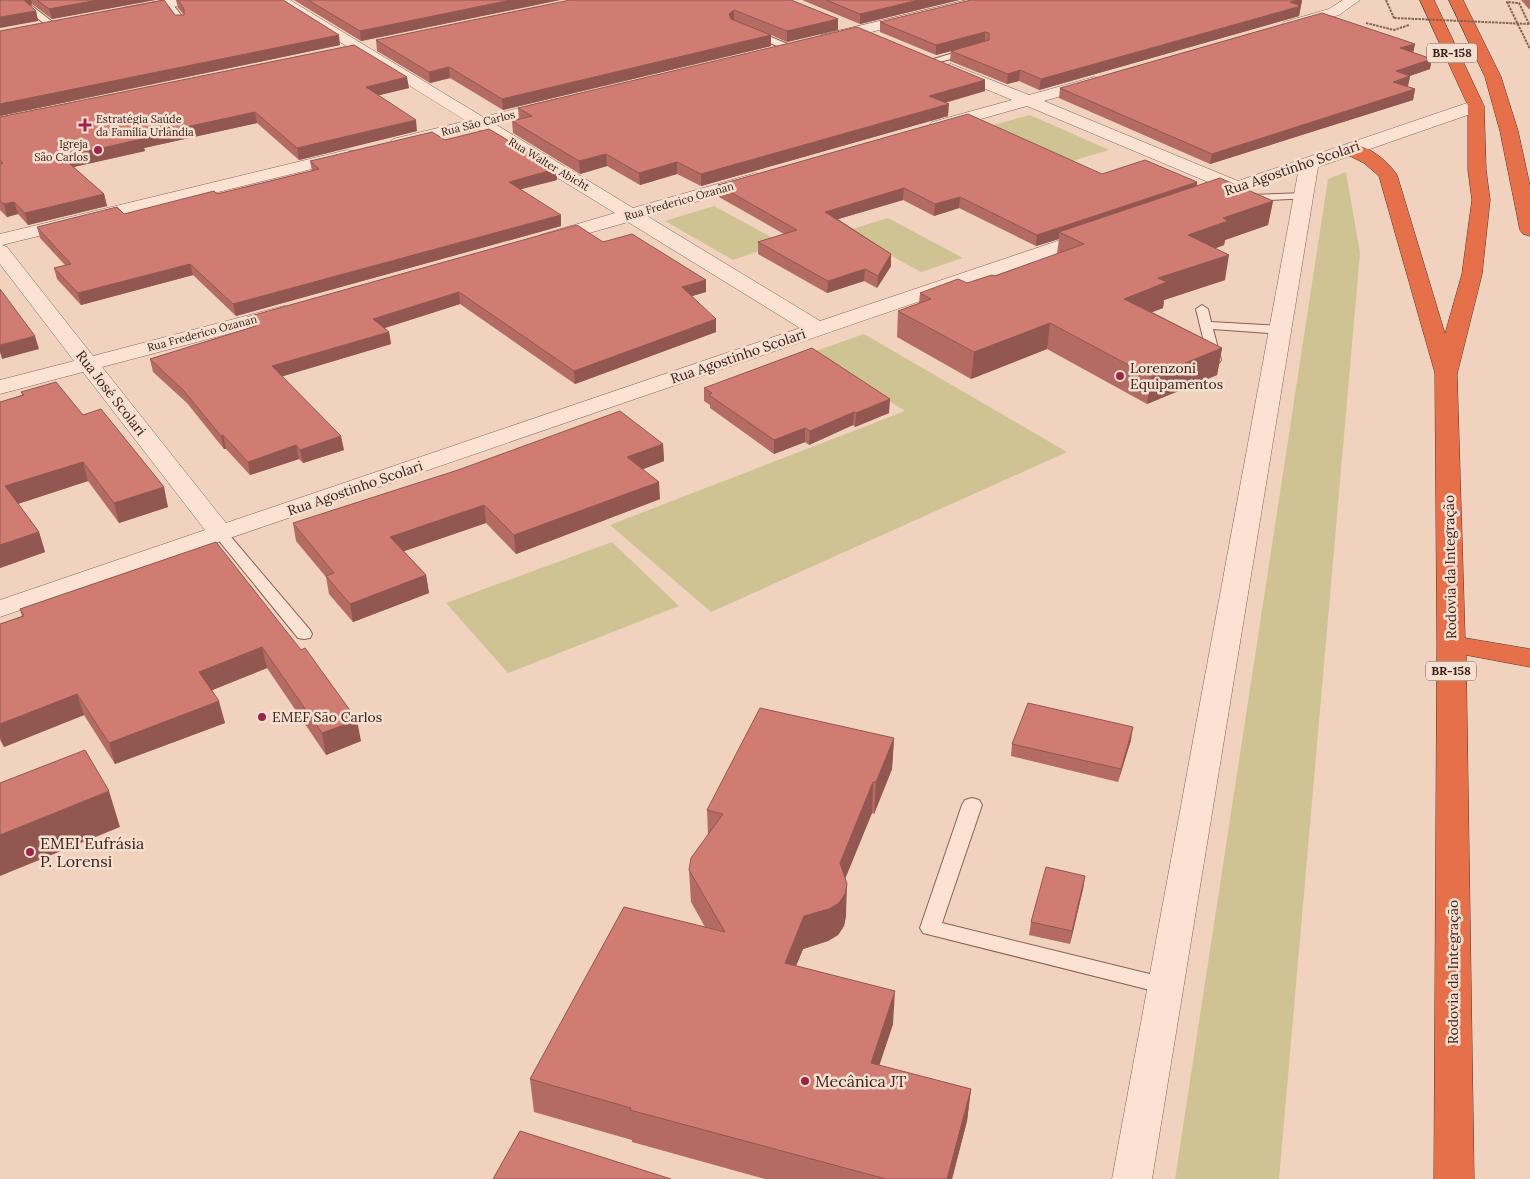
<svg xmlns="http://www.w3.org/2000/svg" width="1530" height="1179" font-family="Lora,serif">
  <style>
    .green { fill: #cfc393 }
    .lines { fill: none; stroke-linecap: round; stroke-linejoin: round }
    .lane-casing { stroke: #8a6156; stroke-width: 2 }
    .street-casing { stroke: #8a6156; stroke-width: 1 }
    .highway-casing { stroke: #57322b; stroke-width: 1 }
    .path { stroke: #8a6156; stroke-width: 2; stroke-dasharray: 2.5 1; stroke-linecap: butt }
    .lane { fill: #fbe2d3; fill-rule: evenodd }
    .street { fill: #fbe2d3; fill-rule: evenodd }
    .highway { fill: #e5704a; fill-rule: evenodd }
    .path-bridge { stroke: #8a6156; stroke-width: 2; stroke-dasharray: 2.5 1; stroke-linecap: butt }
    .wall { fill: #b46b63 }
    .shaded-wall { fill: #925750 }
    .building { fill: #d17c73; stroke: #925750 }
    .poi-dot { fill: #9d234b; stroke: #f7dfcf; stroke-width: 2 }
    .labels { text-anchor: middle; stroke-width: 5; stroke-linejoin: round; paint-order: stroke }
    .far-poi-label { font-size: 11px; fill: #39211c; stroke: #f7dfcf; text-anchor: start }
    .far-street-label { font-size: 11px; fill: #39211c; stroke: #f7dfcf }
    .shield { fill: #f7dfcf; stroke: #725a52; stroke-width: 1 }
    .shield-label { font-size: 12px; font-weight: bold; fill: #39211c }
    .street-label { font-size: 14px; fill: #39211c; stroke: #f7dfcf }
    .poi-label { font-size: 14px; fill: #39211c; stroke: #f7dfcf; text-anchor: start }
    .near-poi-label { font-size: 16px; fill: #39211c; stroke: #f7dfcf; text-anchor: start }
  </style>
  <rect width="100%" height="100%" fill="#f0d2bf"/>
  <path class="green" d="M 1030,115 L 1109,150 L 1065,163 L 986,127 Z
    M 1346,172 L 1360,253 L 1279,1179 L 1175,1179 L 1328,179 Z
    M 714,206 L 782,243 L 733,260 L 665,221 Z
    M 888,218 L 963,258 L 921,272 L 846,231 Z
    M 864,334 L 1067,452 L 711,612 L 610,525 L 905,411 L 813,352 Z
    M 612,542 L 679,606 L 508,673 L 446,603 Z"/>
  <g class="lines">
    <g class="lane-casing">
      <path id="lane" d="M 168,1 L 171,2 L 185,20 L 185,24 L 179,24 L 165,6 L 165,2 Z
        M 32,6 L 54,23 L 54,27 L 48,27 L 29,11 L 28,9 Z
        M 752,29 L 790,45 L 792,47 L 790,49 L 784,49 L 749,34 L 749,30 Z
        M 970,48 L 975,51 L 973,53 L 932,64 L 927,61 Z
        M 1305,193 L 1309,194 L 1311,196 L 1309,198 L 1250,201 L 1244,198 L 1250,195 Z
        M 1202,305 L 1208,309 L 1211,322 L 1281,326 L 1287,330 L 1281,334 L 1213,329 L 1221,360 L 1219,363 L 1209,363 L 1196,309 Z
        M 221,529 L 226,531 L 310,630 L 312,634 L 310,638 L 304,639 L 298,638 L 216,537 L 213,534 L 216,531 Z
        M 972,798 L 979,800 L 982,805 L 942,923 L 1166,978 L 1174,980 L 1177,986 L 1174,992 L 1166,994 L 923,933 L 920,928 L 962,805 L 965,800 Z"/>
    </g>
    <g class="street-casing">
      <path id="street" d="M 165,0 L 196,0 L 194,3 L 189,4 L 129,15 L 124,14 L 122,11 L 124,8 Z
        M 273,0 L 290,0 L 483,117 L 556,99 L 562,100 L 564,104 L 562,108 L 495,124 L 633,208 L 749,175 L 755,173 L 761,175 L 764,179 L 761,183 L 647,216 L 820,321 L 1087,231 L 1094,229 L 1101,231 L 1104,235 L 1101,239 L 0,617 L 0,600 L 205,530 L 83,372 L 0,394 L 0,380 L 74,361 L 0,264 L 0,234 L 347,150 L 353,151 L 356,155 L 353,159 L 2,245 L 7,247 L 93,356 L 284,306 L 292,307 L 295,312 L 292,317 L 102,367 L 226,523 L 800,328 L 628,222 L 547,245 L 540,243 L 537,239 L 540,235 L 615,213 L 478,129 L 399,148 L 393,147 L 390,143 L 393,139 L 466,121 Z
        M 967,0 L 992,0 L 990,3 L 826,43 L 821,41 L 818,38 L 821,35 Z
        M 1343,0 L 1360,0 L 1339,15 L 1289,29 L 1284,28 L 1282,25 L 1284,22 L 1329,9 Z
        M 951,64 L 1029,95 L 1094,77 L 1100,79 L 1102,82 L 1100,85 L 1044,101 L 1238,181 L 1470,102 L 1482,102 L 1484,106 L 1482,110 L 1318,167 L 1152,1179 L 1112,1179 L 1298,173 L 1203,204 L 1196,202 L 1194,198 L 1196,194 L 1220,187 L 1027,106 L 938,131 L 932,130 L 929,126 L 932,122 L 1012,100 L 945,72 L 943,69 L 945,66 Z"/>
    </g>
    <g class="highway-casing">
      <path id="highway" d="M 1420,0 L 1434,0 L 1484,106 L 1486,170 L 1490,200 L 1482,274 L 1457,374 L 1465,638 L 1530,649 L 1530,667 L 1466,655 L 1474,1179 L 1434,1179 L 1437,644 L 1435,373 L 1379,176 L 1364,163 L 1344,153 L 1341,149 L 1344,145 C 1363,140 1387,160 1397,175 L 1445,334 L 1462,274 L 1472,200 L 1468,170 L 1468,106 Z
        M 1449,0 L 1463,0 L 1501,77 L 1518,131 L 1530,186 L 1530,236 L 1523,234 L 1520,230 L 1500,131 L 1485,77 Z"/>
    </g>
    <path class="path" d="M 1386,0 L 1394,18
      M 1366,23 L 1394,30 L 1409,25
      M 1529,24 L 1519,3 L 1507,2 L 1530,49"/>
    <use href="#lane" class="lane"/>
    <use href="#street" class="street"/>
    <use href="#highway" class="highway"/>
    <path class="path-bridge" d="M 1394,18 L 1529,24"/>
  </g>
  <path class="wall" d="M 0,0 L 155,0 L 52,19 L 32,4 L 30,6 L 36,11 L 38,21 Z
    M 176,0 L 283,0 L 340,45 L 0,116 L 0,31 L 175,15 L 184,15 L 178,8 Z
    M 294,0 L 560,0 L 361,41 Z
    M 791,0 L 838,19 L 838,30 L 787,42 L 771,35 L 771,46 L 503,110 L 450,78 L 430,83 L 377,51 L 376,40 Z
    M 802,0 L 959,0 L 860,24 Z
    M 1302,0 L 1299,16 L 1039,90 L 1019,81 L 1007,84 L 950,61 L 951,51 L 936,55 L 880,32 L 880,22 Z
    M 1521,0 L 1530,0 L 1530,9 L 1529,9 Z
    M 1415,44 L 1413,53 L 1430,69 L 1410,76 L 1408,86 L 1406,86 L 1415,89 L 1413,100 L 1210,164 L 1059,98 L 1060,88 Z
    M 985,80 L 985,91 L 945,103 L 948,116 L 701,186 L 677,174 L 640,185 L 607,166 L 580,174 L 513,133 L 512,121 L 519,120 L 518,108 Z
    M 409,88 L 379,95 L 417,131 L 299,160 L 257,123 L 144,148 L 145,151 L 73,167 L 104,194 L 107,206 L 28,225 L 18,214 L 7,217 L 0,210 L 0,117 Z
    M 445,140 L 556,169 L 557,180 L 521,189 L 561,226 L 236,316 L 193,275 L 81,305 L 57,279 L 54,268 L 65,265 L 40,238 L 37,227 L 124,214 L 217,194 L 312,171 L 310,161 Z
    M 1102,174 L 1197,182 L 1197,186 L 1273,201 L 1268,225 L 1225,240 L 1224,245 L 1216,248 L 1225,280 L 1164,300 L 1163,308 L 1152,312 L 1222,348 L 1217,375 L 1147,404 L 1047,349 L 971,379 L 897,337 L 898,311 L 919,303 L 920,293 L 967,283 L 995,276 L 1057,254 L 1059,239 L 1036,246 L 959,208 L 934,216 L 903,200 L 838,219 L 891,254 L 891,266 L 877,288 L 864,281 L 827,293 L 758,254 L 758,242 L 784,234 L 719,197 L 718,185 Z
    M 603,242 L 706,280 L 706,292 L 692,296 L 716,332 L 575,384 L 460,304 L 385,328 L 389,332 L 391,344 L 282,376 L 344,450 L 303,463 L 299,459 L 250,475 L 226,449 L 224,449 L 187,403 L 153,372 L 150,359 L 249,328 L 247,317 Z
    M 704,388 L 889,413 L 855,427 L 853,425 L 809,445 L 805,442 L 774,454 L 710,408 L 710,405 L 704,401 Z
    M 21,392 L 83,415 L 168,507 L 119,523 L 88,481 L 18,504 L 39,532 L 45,552 L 0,568 L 0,402 L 22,395 Z
    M 663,444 L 664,461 L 643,469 L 660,499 L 516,554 L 486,523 L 404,551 L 426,575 L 429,593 L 353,622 L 329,594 L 326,577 L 296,541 L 293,523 Z
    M 216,542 L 361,741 L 326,755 L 267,668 L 212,690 L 225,723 L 115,764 L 84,715 L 4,747 L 0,740 L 0,624 L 22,616 L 20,609 Z
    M 894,738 L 892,769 L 874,814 L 872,813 L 845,878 L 846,916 L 844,926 L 838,935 L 828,941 L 803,949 L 796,966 L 893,1024 L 879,1066 L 971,1089 L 967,1121 L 952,1179 L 765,1179 L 632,1142 L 632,1140 L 534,1112 L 530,1079 L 705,927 L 691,902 L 689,870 L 708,835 L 707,810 Z
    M 1131,740 L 1118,782 L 1011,756 L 1012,744 Z
    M 1085,876 L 1083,889 L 1070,944 L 1029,935 L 1031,922 Z"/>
  <path class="shaded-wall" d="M 24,0 L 31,0 L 32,4 L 26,10 Z
    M 98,0 L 155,0 L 52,19 L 49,9 Z
    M 511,0 L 560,0 L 361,41 L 360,31 Z
    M 919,0 L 959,0 L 860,24 L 860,14 Z
    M 1298,0 L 1302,0 L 1299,16 L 1039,90 L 1041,79 Z
    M 734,10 L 734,20 L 729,25 L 729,14 Z
    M 36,11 L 38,21 L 0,28 L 0,17 Z
    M 838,19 L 838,30 L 787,42 L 787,31 Z
    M 985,32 L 985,42 L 936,55 L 936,45 Z
    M 339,35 L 340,45 L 0,116 L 0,104 Z
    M 771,35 L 771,46 L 503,110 L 502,99 Z
    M 1415,44 L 1413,53 L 1400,48 Z
    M 1432,59 L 1430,69 L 1394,81 L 1396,71 Z
    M 449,67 L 450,78 L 430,83 L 429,72 Z
    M 1020,70 L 1019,81 L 1007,84 L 1008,74 Z
    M 1410,76 L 1408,86 L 1390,92 L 1393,82 Z
    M 407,77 L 409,88 L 368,98 L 366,87 Z
    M 985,80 L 985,91 L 929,107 L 929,96 Z
    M 1415,89 L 1413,100 L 1210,164 L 1212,154 Z
    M 949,104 L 948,116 L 701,186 L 701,174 Z
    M 255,112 L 257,123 L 144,148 L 145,151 L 65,169 L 62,157 L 140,137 Z
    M 416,120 L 417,131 L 299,160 L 297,148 Z
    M 606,154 L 607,166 L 580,174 L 579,161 Z
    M 677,162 L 677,174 L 640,185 L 639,173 Z
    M 556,169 L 557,180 L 510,192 L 509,182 Z
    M 1197,182 L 1195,193 L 1059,232 L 1059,239 L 1036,246 L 1037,235 Z
    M 904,188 L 903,200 L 825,223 L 825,212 Z
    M 104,194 L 107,206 L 28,225 L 25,213 Z
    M 960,197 L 959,208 L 934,216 L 935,204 Z
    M 1273,201 L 1268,225 L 1225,240 L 1224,245 L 1184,260 L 1188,235 L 1223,218 Z
    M 14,202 L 18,214 L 7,217 L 4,204 Z
    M 561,215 L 561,226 L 236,316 L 233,304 Z
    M 891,254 L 891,266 L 877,288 L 878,276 Z
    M 1229,255 L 1225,280 L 1164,300 L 1163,308 L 1121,324 L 1124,299 L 1158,278 Z
    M 190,264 L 193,275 L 81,305 L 78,293 Z
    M 865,269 L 864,281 L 827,293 L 828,281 Z
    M 706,280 L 706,292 L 682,299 L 682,287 Z
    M 459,292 L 460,304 L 375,331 L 373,319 Z
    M 716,319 L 716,332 L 575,384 L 574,371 Z
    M 1050,323 L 1047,349 L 971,379 L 974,352 Z
    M 389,332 L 391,344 L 274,379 L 272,366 Z
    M 35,336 L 39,349 L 2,359 L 0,352 L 0,345 Z
    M 1222,348 L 1217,375 L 1147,404 L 1151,377 Z
    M 890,399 L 889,413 L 855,427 L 856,413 Z
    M 854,412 L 853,425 L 809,445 L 810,431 Z
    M 805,428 L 805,442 L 774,454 L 774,440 Z
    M 223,435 L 226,449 L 224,449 L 221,436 Z
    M 341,436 L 344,450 L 303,463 L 300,450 Z
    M 663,444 L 664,461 L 628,475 L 627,457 Z
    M 296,445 L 299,459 L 250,475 L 248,462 Z
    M 83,462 L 88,481 L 11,506 L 5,486 Z
    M 659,482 L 660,499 L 516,554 L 514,535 Z
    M 164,487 L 168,507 L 119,523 L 114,503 Z
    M 484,505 L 486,523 L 393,555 L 390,537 Z
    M 39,532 L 45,552 L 0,568 L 0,545 Z
    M 426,575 L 429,593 L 353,622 L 350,604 Z
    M 262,647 L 267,668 L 205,693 L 199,672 Z
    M 77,694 L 84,715 L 4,747 L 0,736 L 0,724 Z
    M 219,701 L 225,723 L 115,764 L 109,743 Z
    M 357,720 L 361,741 L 326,755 L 322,733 Z
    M 1133,727 L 1131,740 L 1118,782 L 1121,769 Z
    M 894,738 L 892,769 L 874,814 L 876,782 Z
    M 873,782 L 872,813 L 839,894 L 840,863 Z
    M 109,791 L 120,827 L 0,876 L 0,835 Z
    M 1085,876 L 1083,889 L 1070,944 L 1072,931 Z
    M 847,884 L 846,916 L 844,926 L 838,935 L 828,941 L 803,949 L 784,995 L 785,963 L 804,916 Z
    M 895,991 L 893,1024 L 869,1096 L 871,1063 Z
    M 971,1089 L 967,1121 L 952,1179 L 947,1179 Z"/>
  <path class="building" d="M 0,0 L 24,0 L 36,11 L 0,17 Z
    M 37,0 L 98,0 L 49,9 Z
    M 164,0 L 175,15 L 184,15 L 184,9 L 178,0 L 283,0 L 339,35 L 0,104 L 0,31 Z
    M 308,0 L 511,0 L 360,31 Z
    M 570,0 L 791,0 L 838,19 L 787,31 L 734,10 L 729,14 L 731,19 L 771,35 L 502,99 L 449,67 L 429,72 L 376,40 Z
    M 826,0 L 919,0 L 860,14 Z
    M 971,0 L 1298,0 L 1290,2 L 1301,6 L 1041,79 L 1020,70 L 1008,74 L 951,51 L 989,40 L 989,33 L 985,32 L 936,45 L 880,22 Z
    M 1322,13 L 1415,44 L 1400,48 L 1432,59 L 1396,71 L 1410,76 L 1393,82 L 1415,89 L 1212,154 L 1060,88 Z
    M 857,27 L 985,80 L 929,96 L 949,104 L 701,174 L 677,162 L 639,173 L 606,154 L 579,161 L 512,121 L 532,116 L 518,108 Z
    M 354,45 L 407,77 L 366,87 L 416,120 L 297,148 L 255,112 L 140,137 L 142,139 L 62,157 L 104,194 L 25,213 L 14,202 L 4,204 L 0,201 L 0,164 L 3,163 L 0,160 L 0,117 Z
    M 968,114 L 1102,174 L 1145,160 L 1197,182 L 1037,235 L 960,197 L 935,204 L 904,188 L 825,212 L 891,254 L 878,276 L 865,269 L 828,281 L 758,242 L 797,230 L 718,185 Z
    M 489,129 L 556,169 L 509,182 L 561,215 L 233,304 L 190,264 L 78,293 L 54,268 L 71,264 L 37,227 L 117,207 L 124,214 L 214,191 L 217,194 L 319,169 L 310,161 L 432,132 L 445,140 Z
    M 1220,178 L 1273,201 L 1223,218 L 1228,221 L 1188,235 L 1229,255 L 1158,278 L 1167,282 L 1124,299 L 1222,348 L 1151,377 L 1050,323 L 974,352 L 898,311 L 931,299 L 920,293 L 958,279 L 967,283 L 992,275 L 995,276 L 1084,244 L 1059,232 Z
    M 577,225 L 603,242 L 632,234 L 706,280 L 682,287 L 716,319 L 574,371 L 459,292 L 373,319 L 389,332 L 272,366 L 341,436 L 300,450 L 296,445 L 248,462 L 223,435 L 221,436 L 184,391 L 150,359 L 256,326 L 247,317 Z
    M 0,289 L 35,336 L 0,345 Z
    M 812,348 L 890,399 L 856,413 L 854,412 L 810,431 L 805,428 L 774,440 L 709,395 L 712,393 L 704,388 Z
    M 56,382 L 83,415 L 101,409 L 164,487 L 114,503 L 83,462 L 5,486 L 39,532 L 0,545 L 0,402 L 24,395 L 21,392 Z
    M 620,411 L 663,444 L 627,457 L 659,482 L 514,535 L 484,505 L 390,537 L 426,575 L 350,604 L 326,576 L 334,573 L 293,523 L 458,470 Z
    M 216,542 L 301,650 L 305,648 L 357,720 L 322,733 L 262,647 L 199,672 L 219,701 L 109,743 L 77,694 L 0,724 L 0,624 L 24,616 L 20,609 Z
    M 1028,703 L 1133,727 L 1121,769 L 1012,744 Z
    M 760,708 L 894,738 L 876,782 L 873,782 L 840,863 L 847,884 L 845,894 L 839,903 L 829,909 L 804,916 L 785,963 L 895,991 L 871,1063 L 971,1089 L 947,1179 L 886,1179 L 630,1110 L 631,1108 L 530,1079 L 624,907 L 725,932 L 689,870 L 691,858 L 723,814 L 707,810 Z
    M 85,750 L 109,791 L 0,835 L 0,783 Z
    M 1046,867 L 1085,876 L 1072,931 L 1031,922 Z
    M 520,1131 L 671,1179 L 493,1179 Z"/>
  <g class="poi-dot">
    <path d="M82.5 117.5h5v5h5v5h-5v5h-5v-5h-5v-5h5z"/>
    <circle cx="98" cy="150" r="5"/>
    <circle cx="1120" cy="376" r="5"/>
    <circle cx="262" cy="717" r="5"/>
    <circle cx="30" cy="852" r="5"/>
    <circle cx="805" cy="1081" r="5"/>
  </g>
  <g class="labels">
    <g class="far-poi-label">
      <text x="96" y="123">Estratégia Saúde<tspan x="96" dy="13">da Família Urlândia</tspan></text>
      <text x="88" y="148" text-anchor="end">Igreja<tspan x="88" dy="13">São Carlos</tspan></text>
    </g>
    <g class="far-street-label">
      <text transform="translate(478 123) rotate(-14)" y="4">Rua São Carlos</text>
      <text transform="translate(549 164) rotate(31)" y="4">Rua Walter Abicht</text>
      <text transform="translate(679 201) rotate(-16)" y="4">Rua Frederico Ozanan</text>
      <text transform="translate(202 333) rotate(-15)" y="4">Rua Frederico Ozanan</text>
    </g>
    <g class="shield">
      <rect x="1427" y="43.5" width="50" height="19" rx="4"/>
      <rect x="1426" y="661.5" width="50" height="19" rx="4"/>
    </g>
    <g class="shield-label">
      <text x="1452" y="57">BR-158</text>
      <text x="1451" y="675">BR-158</text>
    </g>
    <g class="street-label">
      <text transform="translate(1292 168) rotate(-19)" y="5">Rua Agostinho Scolari</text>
      <text transform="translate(738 356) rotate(-19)" y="5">Rua Agostinho Scolari</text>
      <text transform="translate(111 393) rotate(52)" y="5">Rua José Scolari</text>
      <text transform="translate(355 488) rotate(-19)" y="5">Rua Agostinho Scolari</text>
      <text transform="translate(1450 567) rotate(-91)" y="5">Rodovia da Integração</text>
      <text transform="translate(1453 972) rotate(-90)" y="5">Rodovia da Integração</text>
    </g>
    <g class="poi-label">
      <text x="1130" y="373">Lorenzoni<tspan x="1130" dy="16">Equipamentos</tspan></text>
      <text x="272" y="722">EMEF São Carlos</text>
    </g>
    <g class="near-poi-label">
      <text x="40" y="849">EMEI Eufrásia<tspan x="40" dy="18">P. Lorensi</tspan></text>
      <text x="815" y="1087">Mecânica JT</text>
    </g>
  </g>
</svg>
